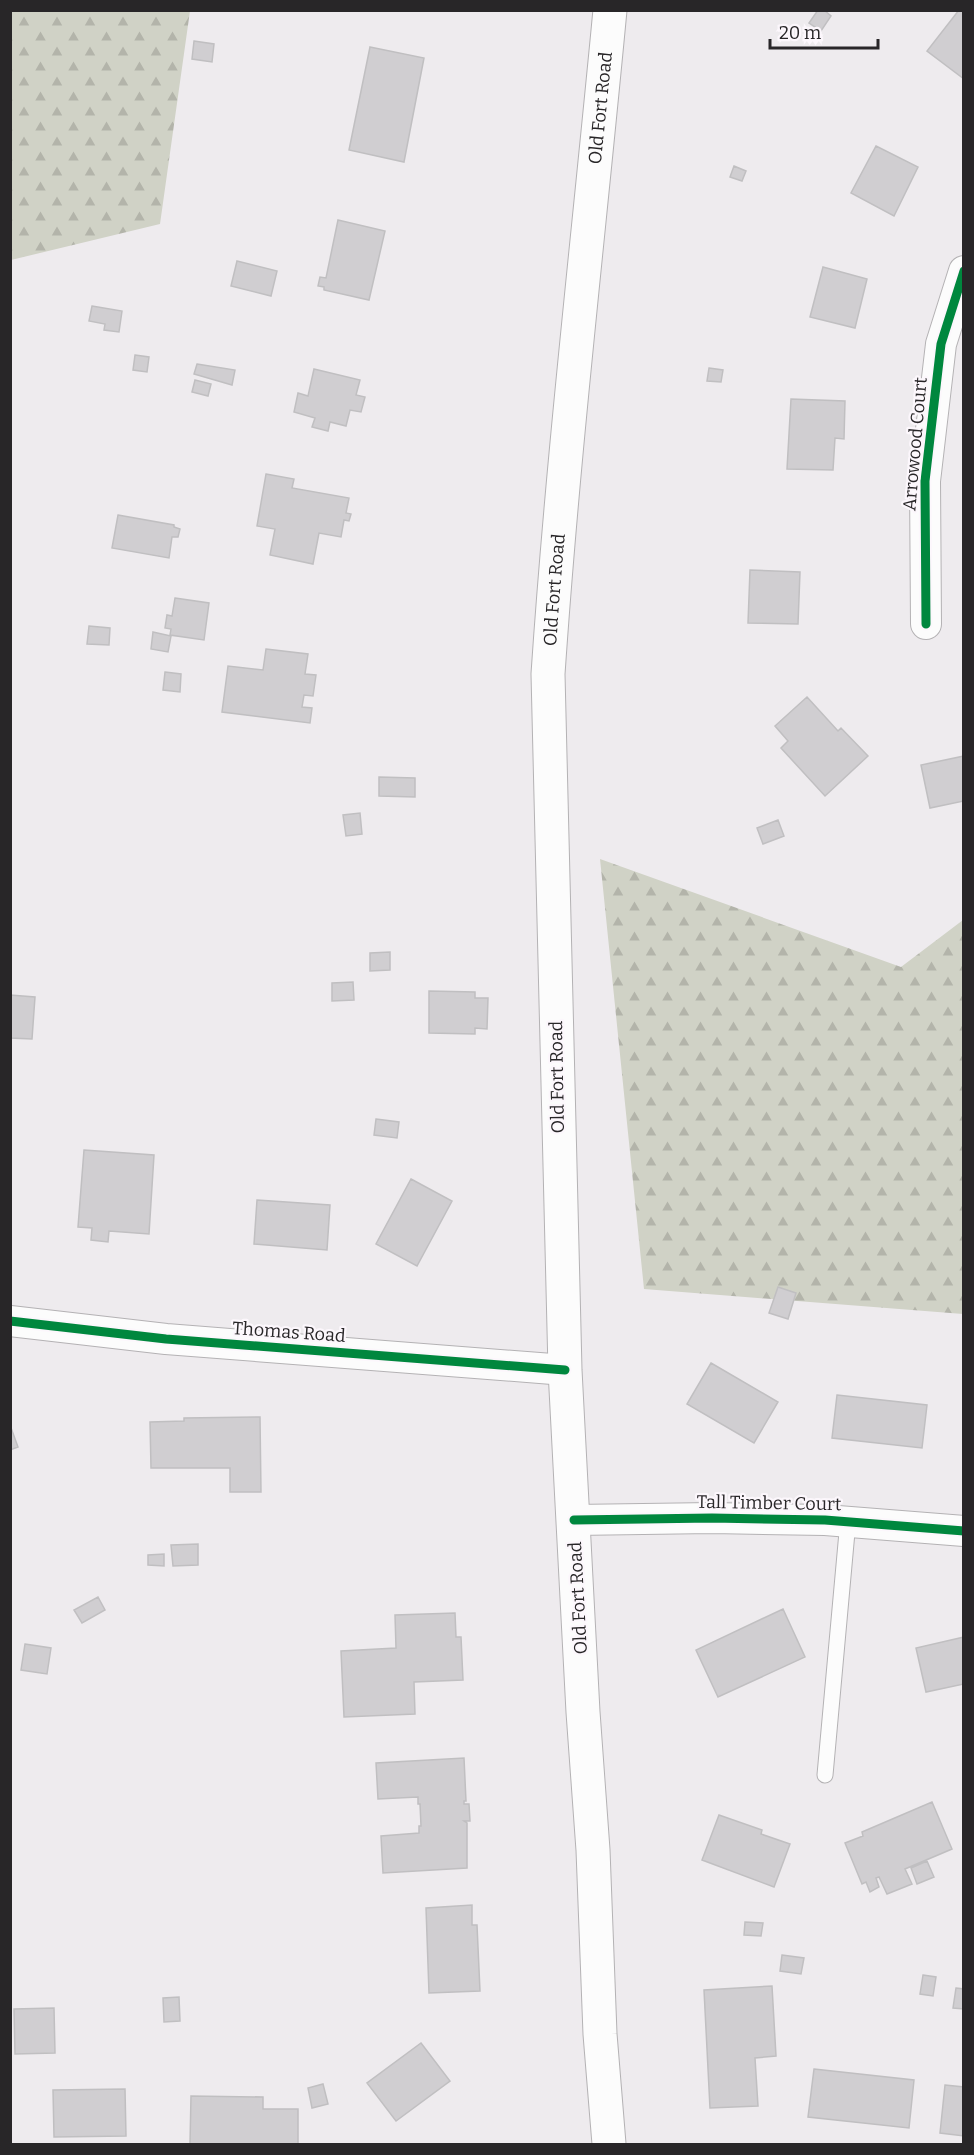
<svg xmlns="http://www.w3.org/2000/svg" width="974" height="2155" font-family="Bitter,serif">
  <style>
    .forest { fill: url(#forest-firs) }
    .building { fill: #d0ced1; stroke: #c0bfc1; stroke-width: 1.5 }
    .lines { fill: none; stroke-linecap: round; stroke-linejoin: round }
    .lane-casing { stroke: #b4b2b4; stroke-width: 17 }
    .street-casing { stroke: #b4b2b4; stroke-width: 32 }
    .secondary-casing { stroke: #b4b2b4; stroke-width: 35 }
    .lane { stroke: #fcfcfc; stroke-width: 15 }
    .street { stroke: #fcfcfc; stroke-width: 30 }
    .secondary { stroke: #fcfcfc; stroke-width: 33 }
    .cycleway-casing { stroke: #fcf7fc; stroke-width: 13 }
    .cycleway { stroke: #00873e; stroke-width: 9 }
    .labels { text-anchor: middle; stroke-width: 4.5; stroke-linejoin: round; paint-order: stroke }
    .street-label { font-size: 18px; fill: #282628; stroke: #fcf7fc }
  </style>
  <defs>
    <pattern id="forest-firs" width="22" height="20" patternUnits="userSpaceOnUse" patternTransform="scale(1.5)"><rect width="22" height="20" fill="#d0d2c6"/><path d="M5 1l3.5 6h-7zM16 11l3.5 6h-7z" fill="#b3b4aa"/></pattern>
  </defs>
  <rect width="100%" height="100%" fill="#eeebee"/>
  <path class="forest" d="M 10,11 L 190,11 L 160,224 L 11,260 Z
    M 600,859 L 901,967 L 963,920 L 963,1314 L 644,1289 Z"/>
  <path class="building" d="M 818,10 L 824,10 L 831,16 L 821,31 L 809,23 Z
    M 959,10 L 964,10 L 964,79 L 927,51 Z
    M 194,41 L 214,44 L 212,62 L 192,59 Z
    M 370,47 L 424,58 L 404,162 L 349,150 Z
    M 876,146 L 918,167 L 894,216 L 851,193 Z
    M 734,166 L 746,171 L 742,181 L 730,177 Z
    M 338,220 L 385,231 L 369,300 L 324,290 L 324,287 L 318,286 L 320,277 L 326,278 Z
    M 237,261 L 277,271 L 271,296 L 231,286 Z
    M 823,267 L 867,279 L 855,328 L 810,317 Z
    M 92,306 L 122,311 L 119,332 L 104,330 L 105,324 L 89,321 Z
    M 135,355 L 149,357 L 147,372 L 133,370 Z
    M 197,364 L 235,370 L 232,385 L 194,374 Z
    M 709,368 L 723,370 L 721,382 L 707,381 Z
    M 314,369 L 360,380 L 356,395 L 365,397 L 361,412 L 350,410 L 346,426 L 330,422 L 328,431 L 312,427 L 315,418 L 294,412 L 298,393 L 308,396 Z
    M 195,380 L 211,384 L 208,396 L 192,392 Z
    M 791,399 L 845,401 L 844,439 L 835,438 L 833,470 L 787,469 Z
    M 266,474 L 294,479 L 292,488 L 349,498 L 346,513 L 351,514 L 349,521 L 344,520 L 341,537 L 319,533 L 313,564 L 270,555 L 275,529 L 257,526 Z
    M 118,515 L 174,525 L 174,527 L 180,529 L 178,537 L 172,537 L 169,558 L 112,548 Z
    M 750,570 L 800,572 L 798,624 L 748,623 Z
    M 175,598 L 209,603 L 204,640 L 170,635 L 171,629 L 165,628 L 167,615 L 172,616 Z
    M 89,626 L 110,628 L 109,645 L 87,644 Z
    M 153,632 L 171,636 L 168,652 L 151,649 Z
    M 266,649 L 308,654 L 305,674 L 316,675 L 313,696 L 304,695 L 302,707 L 312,708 L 310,723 L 222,712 L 228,666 L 263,670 Z
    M 165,672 L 181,674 L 180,692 L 163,690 Z
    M 807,697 L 838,731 L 841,728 L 868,756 L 825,796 L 781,748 L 788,741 L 775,726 Z
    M 964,756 L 964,801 L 930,808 L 921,765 Z
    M 379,777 L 415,778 L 415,797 L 379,796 Z
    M 360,813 L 362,834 L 346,836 L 343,815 Z
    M 778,820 L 784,836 L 763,844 L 757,828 Z
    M 390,952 L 390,970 L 370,971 L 370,953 Z
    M 353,982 L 354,1000 L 332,1001 L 332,983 Z
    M 429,991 L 475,992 L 475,998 L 488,998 L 487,1029 L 475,1028 L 475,1034 L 429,1033 Z
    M 10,995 L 35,997 L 32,1039 L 10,1038 Z
    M 376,1119 L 399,1122 L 397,1138 L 374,1135 Z
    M 84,1150 L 154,1155 L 149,1234 L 109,1231 L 108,1242 L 91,1240 L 92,1228 L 78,1227 Z
    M 411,1179 L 452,1201 L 417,1266 L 376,1244 Z
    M 257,1200 L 330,1205 L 327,1250 L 254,1244 Z
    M 778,1287 L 796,1293 L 788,1319 L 769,1313 Z
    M 711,1363 L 778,1402 L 754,1443 L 687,1404 Z
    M 837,1395 L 927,1405 L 922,1448 L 832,1438 Z
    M 260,1417 L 261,1492 L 230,1492 L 230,1468 L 151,1468 L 150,1422 L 184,1421 L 184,1418 Z
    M 10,1425 L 18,1447 L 10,1450 Z
    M 198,1544 L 198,1565 L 173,1566 L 171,1545 Z
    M 164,1554 L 164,1566 L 148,1565 L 148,1555 Z
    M 98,1597 L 105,1610 L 82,1623 L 74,1610 Z
    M 783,1609 L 805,1657 L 718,1697 L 696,1650 Z
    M 455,1613 L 456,1637 L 461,1637 L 463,1680 L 414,1682 L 415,1714 L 344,1717 L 341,1651 L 396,1648 L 395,1615 Z
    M 964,1637 L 964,1684 L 926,1692 L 916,1648 Z
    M 25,1644 L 51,1648 L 47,1674 L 21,1670 Z
    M 464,1758 L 466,1801 L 464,1801 L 464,1804 L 469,1804 L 470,1821 L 464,1821 L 467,1823 L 467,1868 L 383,1873 L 381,1836 L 419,1833 L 419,1826 L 421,1826 L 420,1804 L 418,1804 L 418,1797 L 378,1799 L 376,1763 Z
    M 932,1802 L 952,1849 L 905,1869 L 912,1884 L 887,1894 L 879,1877 L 876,1878 L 879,1887 L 870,1892 L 866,1882 L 862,1884 L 845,1843 L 863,1836 L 862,1832 Z
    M 719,1815 L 762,1830 L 761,1834 L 790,1844 L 774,1887 L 702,1860 Z
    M 927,1861 L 934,1877 L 917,1884 L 911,1868 Z
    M 472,1905 L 472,1925 L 477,1925 L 480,1991 L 429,1993 L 426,1908 Z
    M 745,1922 L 763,1923 L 761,1936 L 744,1935 Z
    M 782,1955 L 804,1958 L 801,1974 L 780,1971 Z
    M 923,1975 L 936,1977 L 933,1996 L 920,1994 Z
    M 772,1986 L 776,2056 L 755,2058 L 758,2106 L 710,2108 L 704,1990 Z
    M 956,1988 L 964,1989 L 964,2009 L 953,2008 Z
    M 179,1997 L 180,2021 L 164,2022 L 163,1998 Z
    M 54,2008 L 55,2053 L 15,2054 L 14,2009 Z
    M 421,2043 L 450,2081 L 396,2121 L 367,2083 Z
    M 814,2069 L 914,2080 L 909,2128 L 808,2117 Z
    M 323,2084 L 328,2104 L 312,2108 L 308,2088 Z
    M 945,2085 L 964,2087 L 964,2136 L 940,2133 Z
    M 125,2089 L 126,2136 L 54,2137 L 53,2090 Z
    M 191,2096 L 263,2097 L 263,2109 L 298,2109 L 298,2144 L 190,2144 Z"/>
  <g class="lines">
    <g class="lane-casing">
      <path id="lane" d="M 825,1775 L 848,1521"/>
    </g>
    <g class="street-casing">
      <path id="street" d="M 926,624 L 925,481 L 941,344 L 964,271
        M 10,1321 L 166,1339 L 565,1370
        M 574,1520 L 712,1518 L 825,1520 L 964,1531"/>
    </g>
    <g class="secondary-casing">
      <g id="secondary">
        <path id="s1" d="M 609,2144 L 600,2034 L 593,1850 L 583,1712 L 565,1370 L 548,674 C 563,453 589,232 610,10"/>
      </g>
    </g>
    <use href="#lane" class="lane"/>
    <use href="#street" class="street"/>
    <use href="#secondary" class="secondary"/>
    <g class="cycleway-casing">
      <path id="cycleway" d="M 926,624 L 925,481 L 941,344 L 964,271
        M 10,1321 L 166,1339 L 565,1370
        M 574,1520 L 712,1518 L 825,1520 L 964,1531"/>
    </g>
    <use href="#cycleway" class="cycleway"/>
  </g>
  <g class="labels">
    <g class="street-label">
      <text dy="6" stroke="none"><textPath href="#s1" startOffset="2040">Old Fort Road</textPath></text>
      <text transform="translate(915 444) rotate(-85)" y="6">Arrowood Court</text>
      <text dy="6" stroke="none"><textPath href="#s1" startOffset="1556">Old Fort Road</textPath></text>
      <text transform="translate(557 1077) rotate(-91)" y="6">Old Fort Road</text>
      <text transform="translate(289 1332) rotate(4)" y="6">Thomas Road</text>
      <text transform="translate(769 1503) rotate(1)" y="6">Tall Timber Court</text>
      <text transform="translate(578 1598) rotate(-93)" y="6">Old Fort Road</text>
    </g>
  </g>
  <rect width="974" height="2155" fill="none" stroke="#282628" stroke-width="24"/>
  <path d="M770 39v9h108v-9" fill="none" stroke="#282628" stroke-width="3"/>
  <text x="779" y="39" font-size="18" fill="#282628" stroke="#fcf7fc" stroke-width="4.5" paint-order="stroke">20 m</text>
</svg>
